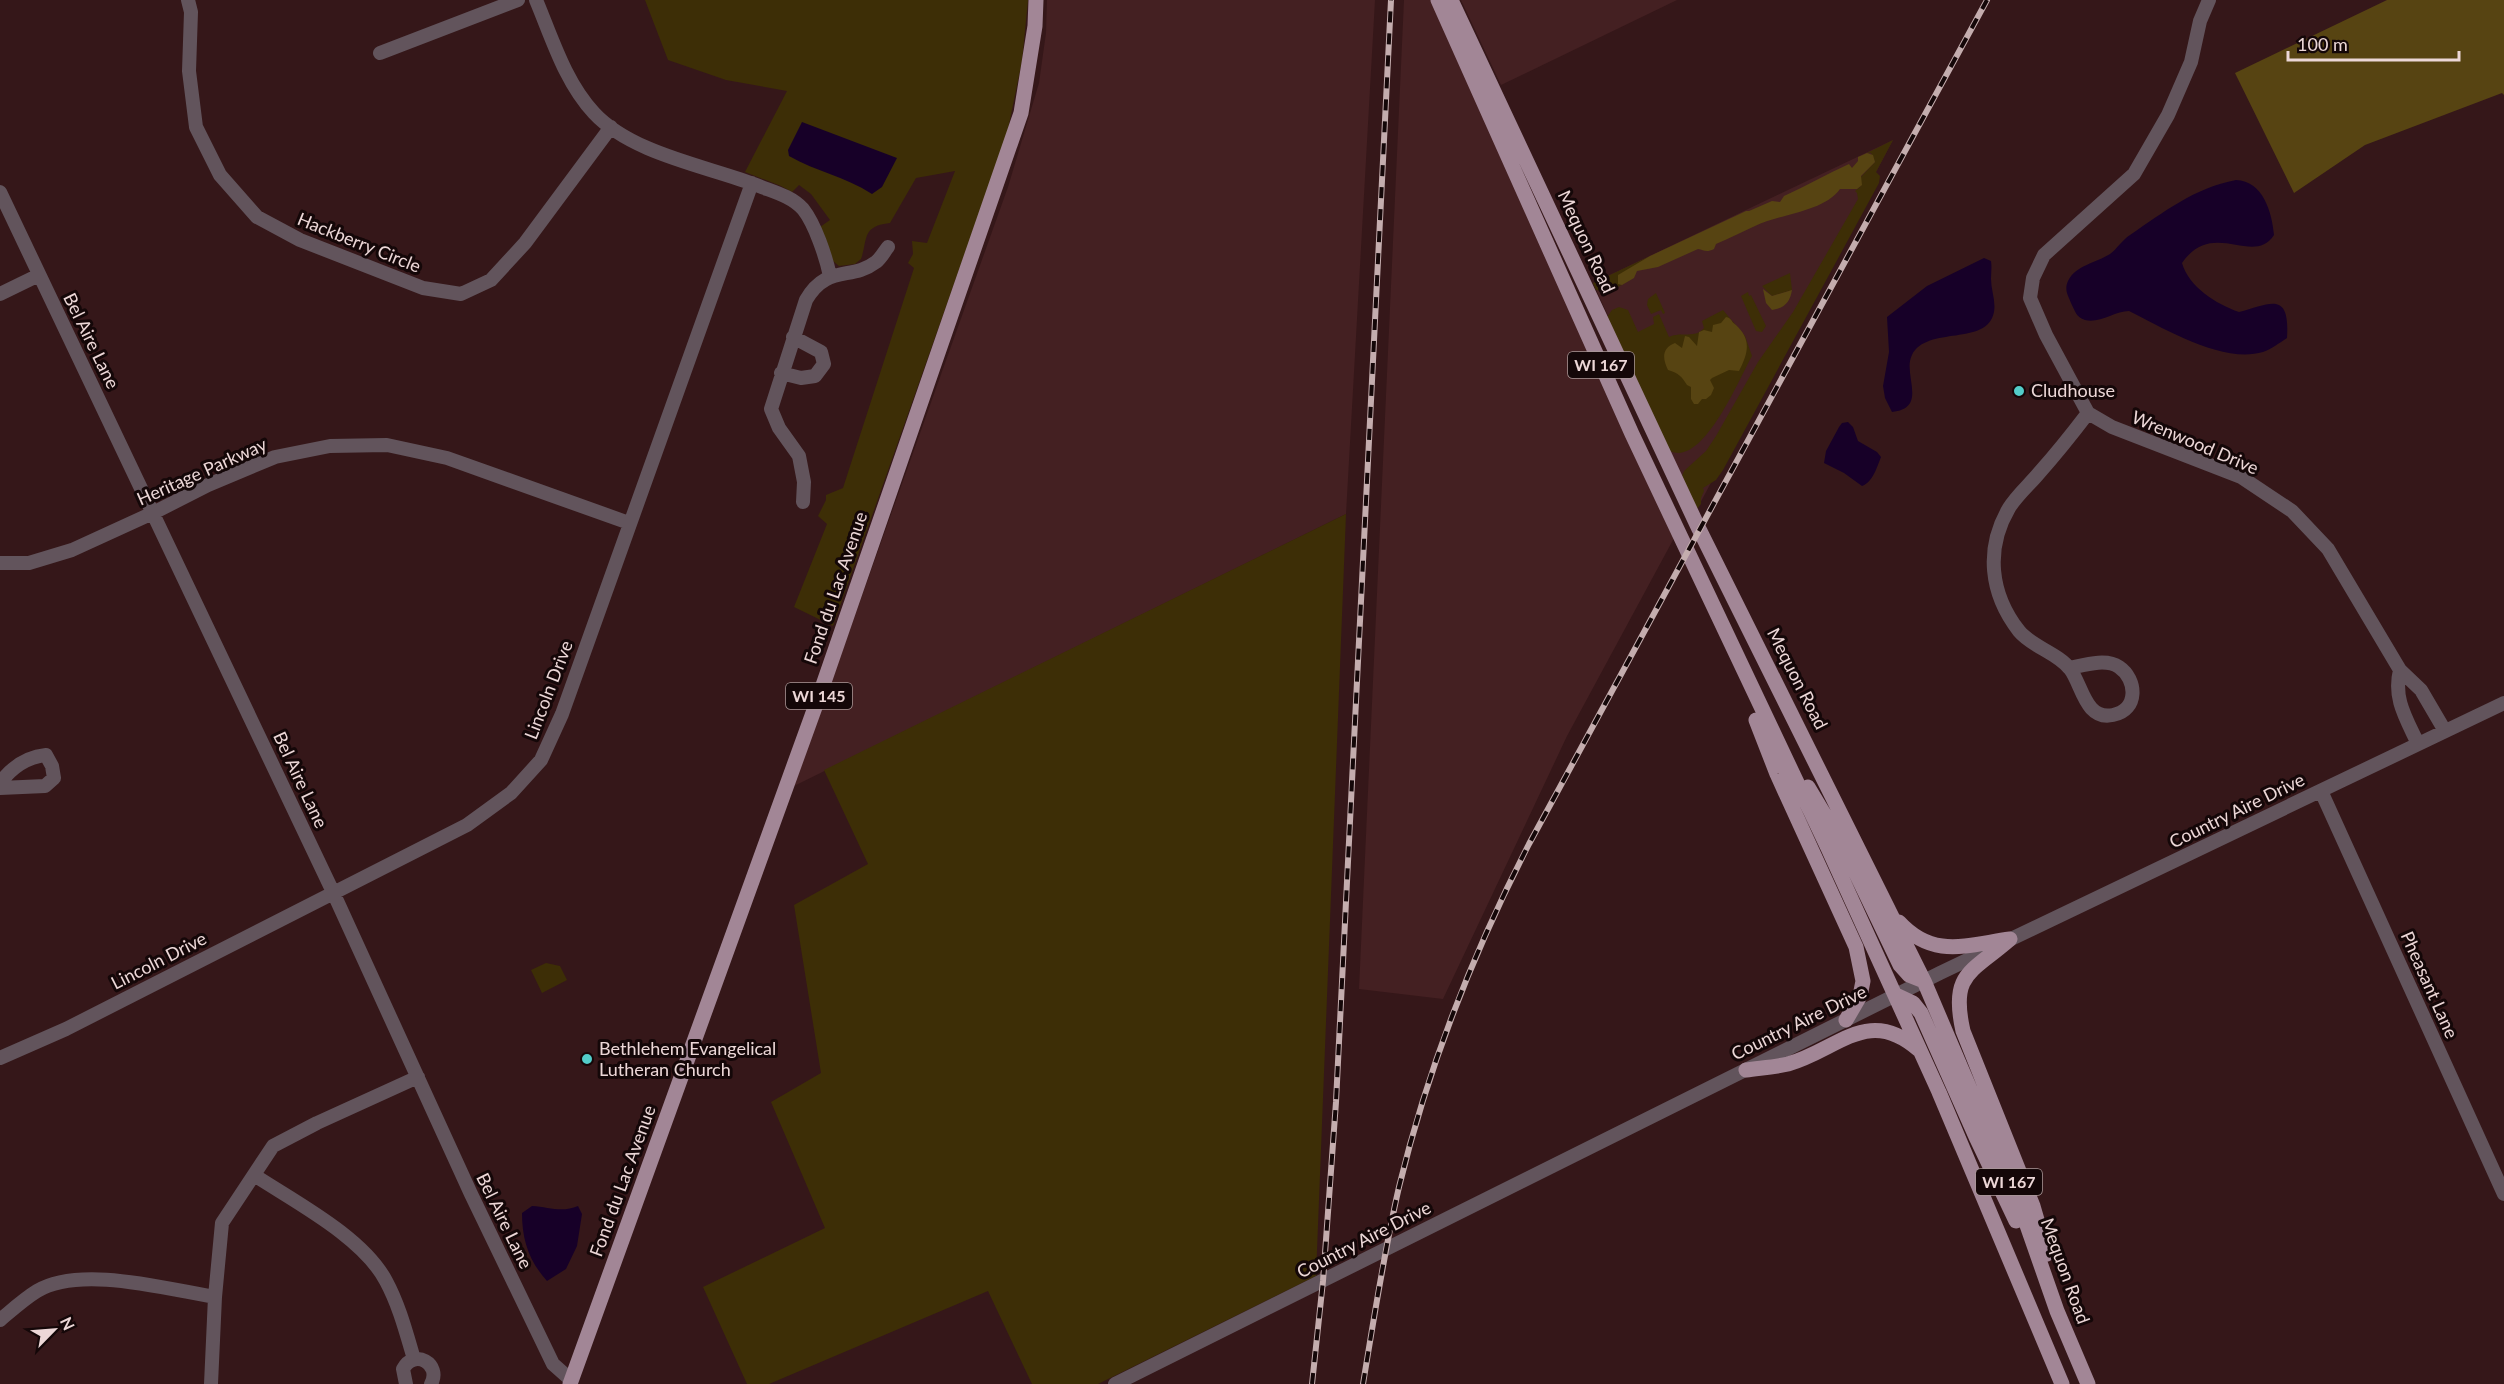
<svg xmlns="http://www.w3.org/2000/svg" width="2504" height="1384" font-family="Lato,sans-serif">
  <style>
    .built { fill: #442022 }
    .green { fill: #3d2e06 }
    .forest { fill: #574412 }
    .water { fill: #170028 }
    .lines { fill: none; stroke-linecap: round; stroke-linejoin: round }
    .street { stroke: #62545c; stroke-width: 14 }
    .primary { stroke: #a28696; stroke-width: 15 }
    .rail-casing { stroke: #c4adae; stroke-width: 6 }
    .rail { stroke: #140708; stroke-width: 4; stroke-dasharray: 11; stroke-linecap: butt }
    .poi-dot { fill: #53cdc9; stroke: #140708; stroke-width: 2 }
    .labels { text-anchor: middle; stroke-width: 6; stroke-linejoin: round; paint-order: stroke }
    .shield { fill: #140708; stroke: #ab9999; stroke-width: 1.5 }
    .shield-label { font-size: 16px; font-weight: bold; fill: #ecd7d7 }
    .street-label { font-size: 18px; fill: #ecd7d7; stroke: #140708 }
    .poi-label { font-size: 18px; fill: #ecd7d7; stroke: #140708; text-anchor: start }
  </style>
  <rect width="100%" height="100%" fill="#351719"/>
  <path class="built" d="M 1047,0 L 1375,0 L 1346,514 L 794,786 L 1008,187 L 1039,83 L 1046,33 Z
    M 1404,0 L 1432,0 L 1680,527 L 1567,736 L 1443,999 L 1359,989 Z
    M 1461,0 L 1677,0 L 1501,85 Z
    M 1893,140 L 1697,509 L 1593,283 Z"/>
  <path class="green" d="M 645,0 L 1028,0 L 1022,61 L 1007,134 L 833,626 L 794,607 L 827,524 L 818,516 L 826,500 L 826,495 L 843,488 L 914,268 L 908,263 L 913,254 L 912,241 L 927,243 L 955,171 L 916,178 L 890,223 C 861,226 868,240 861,259 L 855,264 L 839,266 L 833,261 L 820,227 L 830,220 L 811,194 L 799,185 L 792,192 L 781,186 L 745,172 L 787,91 L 726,80 L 668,60 Z
    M 1893,140 L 1876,172 L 1880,176 L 1879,183 L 1723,470 L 1716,480 L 1703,488 L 1704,491 L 1701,498 L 1701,504 L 1697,509 L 1682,476 L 1684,471 L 1706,451 L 1716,436 L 1758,362 L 1793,312 L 1858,199 L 1857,193 L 1855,191 L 1861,186 L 1860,178 L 1875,162 L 1871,153 L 1867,153 Z
    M 1650,256 L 1634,266 L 1619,285 L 1622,285 L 1607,292 L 1596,290 L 1593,283 Z
    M 1790,273 L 1792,290 L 1772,296 L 1762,286 Z
    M 1748,292 L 1749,296 L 1751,295 L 1766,326 L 1762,332 L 1756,331 L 1741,296 Z
    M 1656,293 L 1665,313 L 1663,314 L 1661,310 L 1651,314 L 1647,305 L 1648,299 Z
    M 1619,307 L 1628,310 L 1638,332 L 1654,324 L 1653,317 L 1659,314 L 1669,337 C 1682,331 1695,339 1704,328 L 1702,321 L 1723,310 L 1745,336 L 1752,356 C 1739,379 1703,467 1670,451 L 1607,317 L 1612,310 Z
    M 1346,514 L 1316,1276 L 1098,1384 L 1032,1384 L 988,1291 L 769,1384 L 747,1384 L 703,1287 L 825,1228 L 771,1102 L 821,1073 L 794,905 L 868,864 L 824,770 Z
    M 546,963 L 560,966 L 567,980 L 542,993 L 531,970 Z"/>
  <path class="forest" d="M 2387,0 L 2504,0 L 2504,95 L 2502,93 L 2365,145 L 2294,193 L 2235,73 Z
    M 1867,153 L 1873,155 L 1875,162 L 1861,176 L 1862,185 L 1857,189 L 1840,189 C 1824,212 1779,214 1755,226 C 1742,232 1730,238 1716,244 L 1714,249 C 1706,253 1704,250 1698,249 L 1658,267 L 1637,271 L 1634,278 L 1622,285 L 1618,284 L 1618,275 L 1650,256 L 1746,211 L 1749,211 L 1772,201 L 1780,202 L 1784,196 C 1806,186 1827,174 1849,164 L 1852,168 L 1858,161 L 1858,157 Z
    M 1763,289 L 1772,296 L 1792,290 C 1790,302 1785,308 1772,310 L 1766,303 Z
    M 1726,317 C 1732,318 1731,322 1736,325 C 1752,340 1748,353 1739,371 L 1729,370 L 1712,378 L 1710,380 L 1714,388 L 1711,395 L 1706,399 L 1702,399 L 1698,404 L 1694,404 L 1691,399 L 1691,387 L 1687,385 C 1682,377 1679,373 1668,370 C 1662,358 1662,348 1675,343 L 1682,348 L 1685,336 L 1689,337 L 1697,346 L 1699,332 L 1704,330 L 1712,332 L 1713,325 L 1721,323 Z"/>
  <path class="water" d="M 802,122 L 897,158 L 882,187 L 872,194 C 844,176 817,172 789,156 L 788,150 Z
    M 2236,180 C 2263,181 2272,212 2274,235 C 2253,267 2213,218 2182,263 C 2189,287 2216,304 2239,312 C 2270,304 2290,290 2287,338 C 2279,343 2272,349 2263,352 C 2223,364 2165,329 2129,311 C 2115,311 2099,324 2085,320 C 2076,317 2075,311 2071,303 C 2068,295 2064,290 2068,281 C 2076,265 2096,263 2110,254 C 2117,249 2122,240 2130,235 C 2164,212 2194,188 2236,180 Z
    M 1984,258 L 1991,261 C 1992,268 1991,273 1991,279 C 1991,290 1996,301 1994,312 C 1987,347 1927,325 1912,355 C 1902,374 1929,408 1892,412 L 1885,398 L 1883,386 L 1889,352 L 1887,317 L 1927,286 Z
    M 1848,422 L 1853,427 L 1858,441 L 1877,452 L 1881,457 C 1877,467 1873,482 1862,486 L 1844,473 L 1824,463 L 1826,451 L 1839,427 L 1842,423 Z
    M 532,1206 C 549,1207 562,1213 578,1206 L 582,1214 L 577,1246 L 566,1269 L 547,1281 C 529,1261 522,1240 522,1213 Z"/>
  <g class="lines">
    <path class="street" d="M 188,0 L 191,12 L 189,71 L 196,127 L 220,175 L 257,217 L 300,240 L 423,288 L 461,294 L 491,280 L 525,243 L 611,127
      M 536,0 C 552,38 565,82 594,113 C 632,154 707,166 759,186 C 774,192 791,196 803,209 C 815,224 826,257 830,276
      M 2209,0 L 2200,21 L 2191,62 L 2168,115 L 2134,174 L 2044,255 L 2033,278 L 2030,298 L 2046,335 L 2088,413 L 2112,427 L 2241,477 L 2292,511 L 2328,549 L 2400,670 L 2421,690 L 2445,731
      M 380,53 L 518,0
      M 0,192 L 333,892 L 471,1194 L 553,1364 L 571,1380
      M 0,294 L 39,275
      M 781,373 L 801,378 L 815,376 L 824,364 L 821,352 L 793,337
      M 803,502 L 804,482 L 799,456 L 779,428 L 771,409 L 806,300 C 827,264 851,281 876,262 C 881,258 884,252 888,247
      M 0,563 L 29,563 L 72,550 L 153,513 L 208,485 L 275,457 L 330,446 L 387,445 L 447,458 L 629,523
      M 2070,668 C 2084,665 2106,658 2119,667 C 2137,679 2139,710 2113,715 C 2085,721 2082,684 2070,669 C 2058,653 2032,647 2019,631 C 1990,594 1985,549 2009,508 C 2017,495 2030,484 2039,473 C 2056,454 2072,434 2088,413
      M 2400,670 C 2393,699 2406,718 2418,744
      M 0,783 C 12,767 26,757 46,755 L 52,766 L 54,778 L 45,786 L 0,788
      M 2321,791 L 2504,1194
      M 0,1058 L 66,1029 L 467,825 L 511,793 L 541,760 L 562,714 L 752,183
      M 254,1175 C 295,1202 363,1237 386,1281 C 399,1305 406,1332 414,1359
      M 0,1320 C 12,1310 24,1299 37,1291 C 80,1265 166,1289 215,1297
      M 211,1384 L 215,1297 L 222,1223 L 273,1146 L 317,1123 L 418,1077
      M 406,1384 L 403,1369 C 414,1348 442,1364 431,1384
      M 1115,1384 L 1940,973 L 2504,703"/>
    <path class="primary" d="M 1438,0 L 1632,434 L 1828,848 L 1939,1092 L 2062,1384
      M 1451,0 L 1699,529 L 1924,981 L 2022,1211 L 2057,1311 L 2088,1384
      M 1756,720 L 1777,774 L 1856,947 L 1863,981 L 1860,996 L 1846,1020
      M 1808,787 L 1841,842 L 1900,965 L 1909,975 L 1924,981
      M 1899,922 C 1933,959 1966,945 2010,939
      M 2010,939 C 1971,973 1950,973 1963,1031 L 2033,1206 L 2047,1254
      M 1896,995 L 1913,1003 L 1921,1013 L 1976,1137 L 2016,1221
      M 1746,1070 C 1760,1068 1775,1067 1788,1064 C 1838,1050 1868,1005 1919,1050
      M 570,1384 L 822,688 L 1021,113 L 1035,26 L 1036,0"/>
    <g class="rail-casing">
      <path id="rail" d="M 1312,1384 L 1323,1281 L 1336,1102 L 1391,0
        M 1363,1384 C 1374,1318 1384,1252 1399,1187 C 1428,1067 1473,953 1529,844 L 1987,0"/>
    </g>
    <use href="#rail" class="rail"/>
  </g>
  <g class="poi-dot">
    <circle cx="2019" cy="391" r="6"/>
    <circle cx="587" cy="1059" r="6"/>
  </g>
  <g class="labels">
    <g class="shield">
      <rect x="1568" y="352" width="66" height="26" rx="4.5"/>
      <rect x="786" y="683" width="66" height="26" rx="4.5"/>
      <rect x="1976" y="1169" width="66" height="26" rx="4.5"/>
    </g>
    <g class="shield-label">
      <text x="1601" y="371">WI 167</text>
      <text x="819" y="702">WI 145</text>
      <text x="2009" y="1188">WI 167</text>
    </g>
    <g class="street-label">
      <text transform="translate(1586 242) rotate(65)" y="6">Mequon Road</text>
      <text transform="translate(359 243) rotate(22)" y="6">Hackberry Circle</text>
      <text transform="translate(91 341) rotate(64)" y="6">Bel Aire Lane</text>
      <text transform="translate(2195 443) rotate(23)" y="6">Wrenwood Drive</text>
      <text transform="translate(202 472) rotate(-24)" y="6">Heritage Parkway</text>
      <text transform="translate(836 588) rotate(-71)" y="6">Fond du Lac Avenue</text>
      <text transform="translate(1797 679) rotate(63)" y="6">Mequon Road</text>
      <text transform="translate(549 690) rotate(-69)" y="6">Lincoln Drive</text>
      <text transform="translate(300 780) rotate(65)" y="6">Bel Aire Lane</text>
      <text transform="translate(2237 811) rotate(-26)" y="6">Country Aire Drive</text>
      <text transform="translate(159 961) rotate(-27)" y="6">Lincoln Drive</text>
      <text transform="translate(2429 985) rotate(66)" y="6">Pheasant Lane</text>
      <text transform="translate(1799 1023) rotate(-26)" y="6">Country Aire Drive</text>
      <text transform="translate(623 1181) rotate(-70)" y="6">Fond du Lac Avenue</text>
      <text transform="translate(504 1221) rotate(64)" y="6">Bel Aire Lane</text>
      <text transform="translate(1364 1240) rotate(-27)" y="6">Country Aire Drive</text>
      <text transform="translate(2065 1271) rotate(70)" y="6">Mequon Road</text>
    </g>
    <g class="poi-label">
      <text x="2031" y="397">Cludhouse</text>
      <text x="599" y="1055">Bethlehem Evangelical<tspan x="599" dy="21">Lutheran Church</tspan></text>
    </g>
  </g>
  <g transform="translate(54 1330) rotate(65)" stroke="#140708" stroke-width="4.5" paint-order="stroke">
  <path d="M0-4.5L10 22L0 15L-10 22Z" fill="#ecd7d7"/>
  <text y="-9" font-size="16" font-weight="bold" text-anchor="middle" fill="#ecd7d7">N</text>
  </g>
  <path d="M2288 51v9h171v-9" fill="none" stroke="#ecd7d7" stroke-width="3"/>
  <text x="2297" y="51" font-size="18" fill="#ecd7d7" stroke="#140708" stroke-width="4.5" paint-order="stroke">100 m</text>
</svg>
